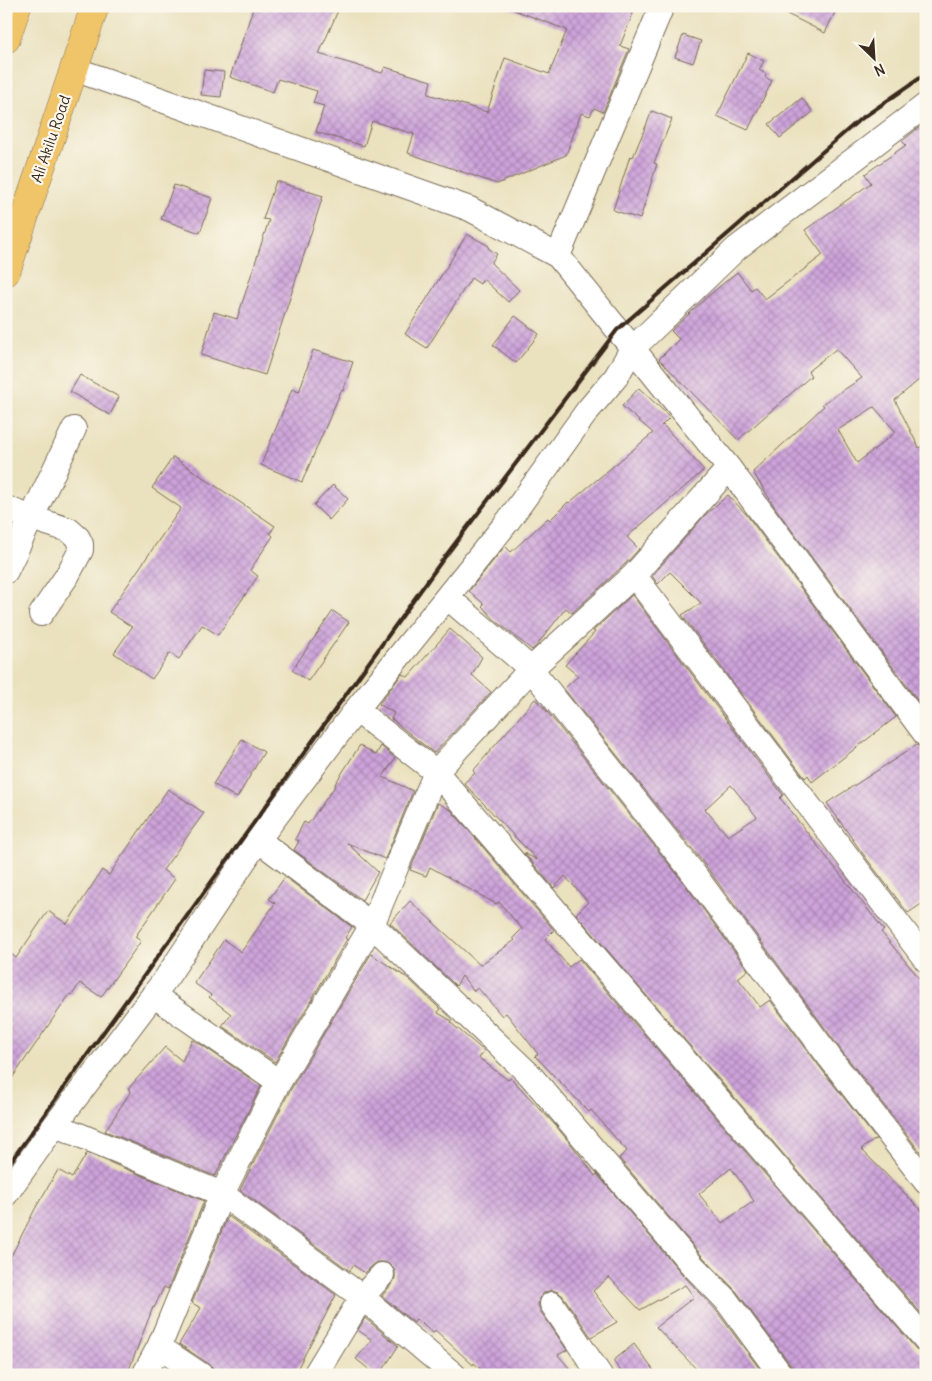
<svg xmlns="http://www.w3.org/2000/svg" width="932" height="1381" font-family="Delius,sans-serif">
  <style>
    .building { fill: url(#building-cross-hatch); fill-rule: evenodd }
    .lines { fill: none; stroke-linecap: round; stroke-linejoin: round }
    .minor-casing { stroke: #786a56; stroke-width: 26 }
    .major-casing { stroke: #786a56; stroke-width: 29 }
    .minor { stroke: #fff; stroke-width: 24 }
    .major { stroke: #f0c469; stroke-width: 28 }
    .rail { stroke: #3b2a1e; stroke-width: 4 }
    .labels { text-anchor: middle; stroke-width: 4.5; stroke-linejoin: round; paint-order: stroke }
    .street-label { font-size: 15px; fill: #3b2a1e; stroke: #fbf7ec }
  </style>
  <defs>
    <pattern id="building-cross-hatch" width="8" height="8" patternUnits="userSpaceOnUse" patternTransform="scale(1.25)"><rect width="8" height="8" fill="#cda3db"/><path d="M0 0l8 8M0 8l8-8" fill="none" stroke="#a885b1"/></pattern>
  </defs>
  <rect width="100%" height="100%" fill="#fbf7ec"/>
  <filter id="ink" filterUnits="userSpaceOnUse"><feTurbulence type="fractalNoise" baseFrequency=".02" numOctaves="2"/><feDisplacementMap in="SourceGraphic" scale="10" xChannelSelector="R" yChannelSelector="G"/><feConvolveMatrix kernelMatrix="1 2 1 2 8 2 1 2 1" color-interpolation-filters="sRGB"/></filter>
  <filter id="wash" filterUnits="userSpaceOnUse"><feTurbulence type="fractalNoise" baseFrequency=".0096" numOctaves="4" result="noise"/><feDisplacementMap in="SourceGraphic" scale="20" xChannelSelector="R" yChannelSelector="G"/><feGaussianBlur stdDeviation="1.12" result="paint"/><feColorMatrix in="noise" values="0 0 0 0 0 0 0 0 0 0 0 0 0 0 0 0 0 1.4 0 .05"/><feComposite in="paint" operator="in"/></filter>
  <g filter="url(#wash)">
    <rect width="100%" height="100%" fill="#eae1be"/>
    <g id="blocks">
      <path class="building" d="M 254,6 L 340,6 L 319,54 L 382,73 L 385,67 L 431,81 L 428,94 L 487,112 L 505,58 L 549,74 L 567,30 L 509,8 L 509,6 L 636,6 L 620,46 L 629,49 L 603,112 L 594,108 L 590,116 L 581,113 L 566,155 L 497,184 L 408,153 L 414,134 L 372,121 L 364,146 L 316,132 L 324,106 L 313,103 L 317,91 L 278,79 L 273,92 L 230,77 Z
        M 771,6 L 838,6 L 825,33 Z
        M 683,35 L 701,41 L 693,63 L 675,57 Z
        M 748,53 L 764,61 L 759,70 L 766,74 L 765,77 L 772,81 L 748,130 L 717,116 Z
        M 204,70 L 224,72 L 221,97 L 201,95 Z
        M 802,98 L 813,112 L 780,138 L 769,124 Z
        M 652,111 L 672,119 L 654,163 L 657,164 L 640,219 L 613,210 L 630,156 L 633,157 Z
        M 926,122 L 926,374 L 895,400 L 919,448 L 926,442 L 926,694 L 918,701 L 776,509 L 753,472 L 824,406 L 822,404 L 862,378 L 836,349 L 808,371 L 811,376 L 738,440 L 659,359 L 679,339 L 671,331 L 707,297 L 737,272 L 751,290 L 755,287 L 765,299 L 823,255 L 805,230 L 871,183 L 865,174 L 906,145 L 902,141 ZM 874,407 L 896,432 L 857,463 L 838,430 Z
        M 276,181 L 323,196 L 265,375 L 201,355 L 214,312 L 237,319 L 269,220 L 263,219 Z
        M 174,185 L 212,198 L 200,233 L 161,219 Z
        M 467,234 L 489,246 L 488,248 L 497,254 L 491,263 L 519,290 L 508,302 L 483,279 L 480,284 L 471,278 L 427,348 L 405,334 Z
        M 515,316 L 539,334 L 516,363 L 493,345 Z
        M 313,350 L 353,362 L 343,391 L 341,391 L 302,482 L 261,465 L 292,389 L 299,392 Z
        M 80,375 L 119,397 L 110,415 L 70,392 Z
        M 639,388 L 670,417 L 661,426 L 663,425 L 704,470 L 627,537 L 639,549 L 624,565 L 572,613 L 566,608 L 537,645 L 532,650 L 495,620 L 482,606 L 484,604 L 469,591 L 505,546 L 511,552 L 548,518 L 550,520 L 568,502 L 569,503 L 653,433 L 622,406 Z
        M 173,457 L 275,526 L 270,533 L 273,536 L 250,570 L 258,576 L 218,635 L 202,625 L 179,659 L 170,653 L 152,679 L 114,653 L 132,627 L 109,612 L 181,508 L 152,488 Z
        M 333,485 L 348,499 L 329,520 L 314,505 Z
        M 728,495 L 746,514 L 896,717 L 812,782 L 808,775 L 805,778 L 682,615 L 701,603 L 670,572 L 658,584 L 652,576 L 705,515 Z
        M 632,595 L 783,795 L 780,798 L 884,930 L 881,932 L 926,986 L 926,1159 L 841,1050 L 702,861 L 564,689 L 578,676 L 565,665 L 595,632 L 593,631 ZM 731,785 L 757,817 L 728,836 L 705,809 Z
        M 333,611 L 349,622 L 308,681 L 292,670 Z
        M 450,629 L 482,657 L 472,675 L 491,692 L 434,753 L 395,722 L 395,721 L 391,719 L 394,713 L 379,704 L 402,674 L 408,677 Z
        M 535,699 L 544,708 L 680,878 L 748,970 L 738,978 L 760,1007 L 770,1000 L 819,1066 L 876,1139 L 861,1149 L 926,1215 L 926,1319 L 576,914 L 588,902 L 565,876 L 554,888 L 524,853 L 537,860 L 464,783 L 475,773 L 473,771 Z
        M 242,739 L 264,752 L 237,798 L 213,784 Z
        M 360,745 L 376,755 L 381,746 L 395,758 L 383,777 L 413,791 L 385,859 L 347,843 L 378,872 L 362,900 L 294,850 L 299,841 L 295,839 L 304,822 L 308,824 L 336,785 L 335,784 Z
        M 917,745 L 921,748 L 926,748 L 926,901 L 908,913 L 863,854 L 827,803 Z
        M 168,789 L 204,813 L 163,870 L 175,879 L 135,937 L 141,941 L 101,997 L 80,983 L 72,995 L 70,994 L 6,1087 L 6,950 L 16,958 L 48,911 L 67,924 L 102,870 L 109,875 Z
        M 438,803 L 451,810 L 554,930 L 545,939 L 569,967 L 579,959 L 916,1349 L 921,1353 L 926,1353 L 926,1375 L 795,1375 L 792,1367 L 737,1292 L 703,1257 L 619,1158 L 627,1151 L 591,1110 L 589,1112 L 535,1056 L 538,1054 L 506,1013 L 502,1016 L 478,988 L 474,991 L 462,976 L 456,986 L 390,923 L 410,901 L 480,965 L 515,940 L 513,938 L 522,929 L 499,902 L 496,904 L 430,867 L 426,876 L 410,870 ZM 731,1168 L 754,1201 L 722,1223 L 699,1194 Z
        M 285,877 L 352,927 L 345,938 L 347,939 L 275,1062 L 222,1026 L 231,1014 L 209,997 L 211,995 L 194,983 L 224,940 L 241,952 L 265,918 L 275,903 L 269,899 Z
        M 371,954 L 409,979 L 440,1009 L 438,1013 L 452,1021 L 451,1023 L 484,1051 L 479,1058 L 508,1080 L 511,1078 L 556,1126 L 582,1158 L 595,1176 L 597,1174 L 683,1275 L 715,1309 L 759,1368 L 752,1375 L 702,1375 L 656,1327 L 694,1297 L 685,1285 L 640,1310 L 609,1277 L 593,1291 L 617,1322 L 591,1337 L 563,1296 L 558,1292 L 552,1290 L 545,1292 L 539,1298 L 538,1305 L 541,1312 L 567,1350 L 558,1355 L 575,1375 L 487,1375 L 474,1363 L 473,1365 L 435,1330 L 433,1333 L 416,1319 L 414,1323 L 382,1296 L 392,1284 L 395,1278 L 395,1271 L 391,1265 L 384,1262 L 377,1262 L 372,1266 L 365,1273 L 353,1265 L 350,1271 L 240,1190 L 287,1096 Z
        M 192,1040 L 202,1045 L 261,1086 L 215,1176 L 105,1131 L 131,1091 L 128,1089 L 165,1047 L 182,1061 Z
        M 87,1153 L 204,1201 L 168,1289 L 164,1287 L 154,1308 L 153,1307 L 127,1375 L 6,1375 L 6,1266 L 35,1209 L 58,1170 L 72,1178 Z
        M 228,1216 L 336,1295 L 294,1375 L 215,1375 L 213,1368 L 209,1364 L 179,1344 L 201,1308 L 192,1303 Z
        M 365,1318 L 398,1346 L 380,1375 L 376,1375 L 356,1359 L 372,1340 L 358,1330 Z
        M 634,1344 L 657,1375 L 624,1375 L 613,1361 Z"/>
    </g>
  </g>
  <g filter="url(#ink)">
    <use href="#blocks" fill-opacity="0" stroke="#786a56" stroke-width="1"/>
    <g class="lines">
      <g class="minor-casing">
        <path id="minor" d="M 74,69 L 470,209 L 558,256 L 729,468 L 926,735
          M 558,256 L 662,6
          M 6,508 L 31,518 L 69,530 L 78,538 L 81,544 L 81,550 L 67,576 L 41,614
          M 6,571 L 74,429
          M 634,575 L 926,960
          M 447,597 L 531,669 L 691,870 L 830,1058 L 926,1182
          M 356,710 L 436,772 L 926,1340
          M 258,840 L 372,925 L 530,1075 L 693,1266 L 726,1300 L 781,1375
          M 153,995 L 279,1082
          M 55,1125 L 222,1194 L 362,1297 L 454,1375
          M 6,1194 L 55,1125 L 167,977 L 258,840 L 356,710 L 508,521 L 588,410 L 616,377 L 632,349 L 737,248 L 926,105
          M 552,1304 L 600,1375
          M 159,1347 L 201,1375
          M 144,1375 L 159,1347 L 222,1194 L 275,1089 L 372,925 L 436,772 L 531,669 L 634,575 L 729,468
          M 315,1375 L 362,1297 L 382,1275"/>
      </g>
      <g class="major-casing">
        <path id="major" d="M 6,39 L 17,6
          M 6,272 L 95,6"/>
      </g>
      <use href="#minor" class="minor"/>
      <use href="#major" class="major"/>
      <path class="rail" d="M 6,1168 L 441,562 L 617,330 L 858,121 L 926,74"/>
    </g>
  </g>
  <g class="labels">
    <g class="street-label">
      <text transform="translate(51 139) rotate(-71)" y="5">Ali Akilu Road</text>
    </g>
  </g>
  <rect width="932" height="1381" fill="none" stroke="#fbf7ec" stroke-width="25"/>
  <g transform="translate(874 58) rotate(155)" stroke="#fbf7ec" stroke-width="4" paint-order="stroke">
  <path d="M0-4L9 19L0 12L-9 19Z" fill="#3b2a1e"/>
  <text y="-8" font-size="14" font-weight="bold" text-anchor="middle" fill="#3b2a1e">N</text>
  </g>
</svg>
